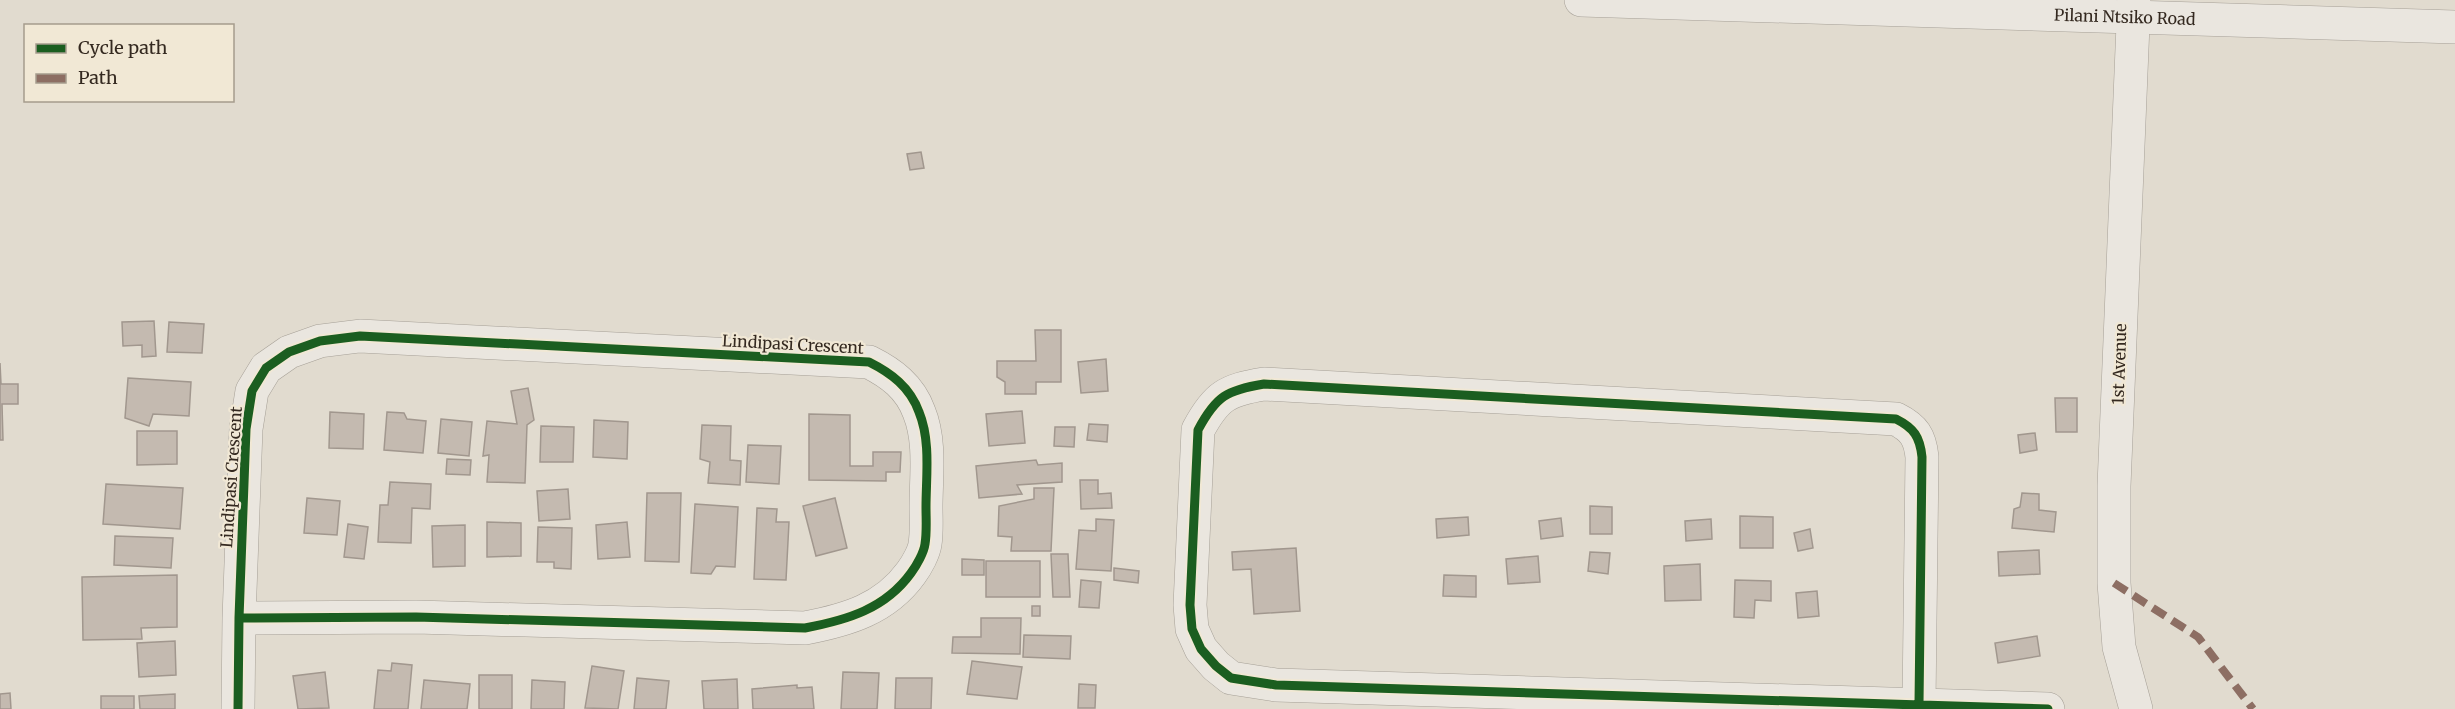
<svg xmlns="http://www.w3.org/2000/svg" width="2455" height="709" font-family="Merriweather,serif">
  <style>
    .building { fill: #c4bab0; stroke: #a1978e; stroke-width: 1.5 }
    .lines { fill: none; stroke-linecap: round; stroke-linejoin: round }
    .minor-casing { stroke: #a6a097; stroke-width: 34 }
    .minor { stroke: #eae6df; stroke-width: 33 }
    .quiet { stroke: #8d6e63; stroke-width: 8; stroke-dasharray: 15 8; stroke-linecap: butt }
    .cycleway-casing { stroke: #f1e8d5; stroke-width: 13 }
    .cycleway { stroke: #1b5e20; stroke-width: 9 }
    .labels { text-anchor: middle; stroke-width: 4.5; stroke-linejoin: round; paint-order: stroke }
    .street-label { font-size: 16px; fill: #342920; stroke: #f1e8d5 }
  </style>
  <rect width="100%" height="100%" fill="#e1dbcf"/>
  <path class="building" d="M 921,152 L 924,168 L 910,170 L 907,154 Z
    M 154,321 L 156,356 L 142,357 L 142,345 L 123,346 L 122,322 Z
    M 169,322 L 204,324 L 202,353 L 167,352 Z
    M 1035,330 L 1061,330 L 1061,382 L 1036,382 L 1036,394 L 1005,394 L 1005,382 L 997,377 L 997,361 L 1036,361 Z
    M 1106,359 L 1108,391 L 1081,393 L 1078,362 Z
    M 0,363 L 1,384 L 18,384 L 18,404 L 2,404 L 3,440 L 0,440 Z
    M 128,378 L 191,382 L 189,416 L 153,414 L 149,426 L 125,418 Z
    M 528,388 L 534,420 L 527,425 L 525,483 L 487,482 L 489,455 L 483,456 L 487,421 L 517,424 L 511,391 Z
    M 2055,398 L 2077,398 L 2077,432 L 2056,432 Z
    M 1022,411 L 1025,443 L 989,446 L 986,414 Z
    M 330,412 L 364,414 L 363,449 L 329,448 Z
    M 387,412 L 404,413 L 407,419 L 426,421 L 423,453 L 384,450 Z
    M 809,414 L 850,415 L 850,466 L 873,466 L 873,452 L 901,452 L 900,472 L 886,472 L 886,481 L 809,480 Z
    M 441,419 L 472,422 L 469,456 L 438,453 Z
    M 594,420 L 628,422 L 627,459 L 593,457 Z
    M 1089,424 L 1108,425 L 1107,442 L 1087,440 Z
    M 702,425 L 731,426 L 730,460 L 741,461 L 740,485 L 708,483 L 710,462 L 700,459 Z
    M 541,426 L 574,427 L 573,462 L 540,462 Z
    M 1055,427 L 1075,427 L 1074,447 L 1054,446 Z
    M 137,431 L 177,431 L 177,464 L 137,465 Z
    M 2035,433 L 2037,450 L 2020,453 L 2018,435 Z
    M 748,445 L 781,446 L 779,484 L 746,482 Z
    M 447,459 L 471,460 L 470,475 L 446,474 Z
    M 1036,460 L 1038,465 L 1062,463 L 1062,482 L 1017,485 L 1022,494 L 979,498 L 976,466 Z
    M 1080,480 L 1098,480 L 1098,494 L 1111,493 L 1112,508 L 1081,509 Z
    M 390,482 L 431,484 L 430,509 L 412,508 L 411,543 L 378,542 L 380,505 L 388,505 Z
    M 106,484 L 183,488 L 180,529 L 103,524 Z
    M 1034,488 L 1054,488 L 1051,551 L 1011,551 L 1012,537 L 998,536 L 999,506 L 1034,499 Z
    M 568,489 L 570,519 L 539,521 L 537,491 Z
    M 647,493 L 681,493 L 679,562 L 645,561 Z
    M 2022,493 L 2039,494 L 2039,510 L 2056,512 L 2054,532 L 2012,528 L 2014,509 L 2020,507 Z
    M 307,498 L 340,501 L 337,535 L 304,533 Z
    M 835,498 L 847,548 L 816,556 L 803,506 Z
    M 695,504 L 738,507 L 735,567 L 716,566 L 711,574 L 691,573 Z
    M 1590,506 L 1612,507 L 1612,534 L 1590,534 Z
    M 757,508 L 777,509 L 776,522 L 789,522 L 786,580 L 754,579 Z
    M 1740,516 L 1773,517 L 1773,548 L 1740,548 Z
    M 1468,517 L 1469,535 L 1437,538 L 1436,519 Z
    M 1561,518 L 1563,536 L 1541,539 L 1539,521 Z
    M 1096,519 L 1114,520 L 1111,571 L 1076,569 L 1079,530 L 1096,531 Z
    M 1711,519 L 1712,539 L 1686,541 L 1685,521 Z
    M 487,522 L 521,523 L 521,556 L 487,557 Z
    M 627,522 L 630,557 L 598,559 L 596,525 Z
    M 348,524 L 368,527 L 364,559 L 344,557 Z
    M 465,525 L 465,566 L 433,567 L 432,526 Z
    M 538,527 L 572,528 L 571,569 L 554,568 L 554,562 L 537,562 Z
    M 1810,529 L 1813,548 L 1798,551 L 1794,533 Z
    M 115,536 L 173,538 L 171,568 L 114,565 Z
    M 1296,548 L 1300,611 L 1254,614 L 1251,569 L 1233,570 L 1232,552 Z
    M 2039,550 L 2040,574 L 1999,576 L 1998,552 Z
    M 1590,552 L 1610,553 L 1608,574 L 1588,571 Z
    M 1051,554 L 1068,554 L 1070,597 L 1053,597 Z
    M 1538,556 L 1540,582 L 1508,584 L 1506,559 Z
    M 962,559 L 984,560 L 984,575 L 962,575 Z
    M 986,561 L 1040,561 L 1040,597 L 986,597 Z
    M 1700,564 L 1701,600 L 1665,601 L 1664,566 Z
    M 1114,568 L 1139,571 L 1138,583 L 1114,580 Z
    M 177,575 L 177,627 L 141,628 L 142,639 L 83,640 L 82,577 Z
    M 1444,575 L 1476,576 L 1476,597 L 1443,596 Z
    M 1081,580 L 1101,582 L 1099,608 L 1079,607 Z
    M 1735,580 L 1771,581 L 1771,601 L 1755,600 L 1754,618 L 1734,617 Z
    M 1817,591 L 1819,616 L 1798,618 L 1796,593 Z
    M 1032,606 L 1040,606 L 1040,616 L 1032,616 Z
    M 981,618 L 1021,618 L 1020,654 L 952,653 L 953,637 L 981,637 Z
    M 1024,635 L 1071,636 L 1070,659 L 1023,657 Z
    M 2037,636 L 2040,656 L 1998,663 L 1995,643 Z
    M 175,641 L 176,675 L 139,677 L 137,643 Z
    M 972,661 L 1022,667 L 1017,699 L 967,694 Z
    M 392,663 L 412,665 L 408,709 L 374,709 L 378,670 L 391,671 Z
    M 592,666 L 624,671 L 618,709 L 585,708 Z
    M 325,672 L 329,708 L 298,709 L 293,676 Z
    M 843,672 L 879,673 L 877,709 L 841,709 Z
    M 479,675 L 512,675 L 512,709 L 479,709 Z
    M 637,678 L 669,681 L 666,709 L 634,709 Z
    M 896,678 L 932,678 L 931,709 L 895,709 Z
    M 737,679 L 738,709 L 704,709 L 702,681 Z
    M 424,680 L 470,684 L 467,709 L 421,709 Z
    M 532,680 L 565,682 L 564,709 L 531,709 Z
    M 1079,684 L 1096,685 L 1095,708 L 1078,708 Z
    M 797,685 L 797,688 L 812,687 L 814,709 L 753,709 L 752,689 Z
    M 10,693 L 11,709 L 0,709 L 0,694 Z
    M 175,694 L 175,709 L 140,709 L 139,696 Z
    M 101,696 L 134,696 L 134,709 L 101,709 Z"/>
  <g class="lines">
    <g class="minor-casing">
      <g id="minor">
        <path id="s1" d="M 1581,0 L 2455,27"/>
        <path d="M 2134,0 L 2114,486 L 2114,583 L 2119,647 L 2136,709"/>
        <path d="M 1919,704 L 1922,457 C 1920,437 1914,428 1896,419 L 1264,384 C 1227,390 1216,396 1198,430 L 1190,605 L 1192,629 L 1201,649 L 1216,666 L 1231,678 L 1276,685 L 2048,709"/>
        <path d="M 238,709 L 239,618 L 246,429 L 252,391 L 266,368 L 289,352 L 320,341 L 360,336 L 869,362 C 891,373 910,387 919,412 C 931,441 926,477 926,507 C 926,519 927,532 925,544 C 924,552 917,565 911,573 C 885,609 847,620 805,628 L 416,617 L 239,618"/>
      </g>
    </g>
    <use href="#minor" class="minor"/>
    <path class="quiet" d="M 2114,583 L 2198,637 L 2253,709"/>
    <g class="cycleway-casing">
      <path id="cycleway" d="M 1919,704 L 1922,457 C 1920,437 1914,428 1896,419 L 1264,384 C 1227,390 1216,396 1198,430 L 1190,605 L 1192,629 L 1201,649 L 1216,666 L 1231,678 L 1276,685 L 2048,709
        M 238,709 L 239,618 L 246,429 L 252,391 L 266,368 L 289,352 L 320,341 L 360,336 L 869,362 C 891,373 910,387 919,412 C 931,441 926,477 926,507 C 926,519 927,532 925,544 C 924,552 917,565 911,573 C 885,609 847,620 805,628 L 416,617 L 239,618"/>
    </g>
    <use href="#cycleway" class="cycleway"/>
  </g>
  <g class="labels">
    <g class="street-label">
      <text dy="6" stroke="none"><textPath href="#s1" startOffset="544">Pilani Ntsiko Road</textPath></text>
      <text transform="translate(793 344) rotate(3)" y="6">Lindipasi Crescent</text>
      <text transform="translate(2119 364) rotate(-88)" y="6">1st Avenue</text>
      <text transform="translate(231 477) rotate(-86)" y="6">Lindipasi Crescent</text>
    </g>
  </g>
  <rect x="24" y="24" width="210" height="78" fill="#f1e8d5" stroke="#a59c8d" stroke-width="1.5"/>
  <rect x="36" y="44" width="30" height="9" fill="#1b5e20" stroke="#a59c8d" stroke-width="1.5"/>
  <text x="78" y="54" font-size="18" fill="#342920">Cycle path</text>
  <rect x="36" y="74" width="30" height="9" fill="#8d6e63" stroke="#a59c8d" stroke-width="1.5"/>
  <text x="78" y="84" font-size="18" fill="#342920">Path</text>
</svg>
